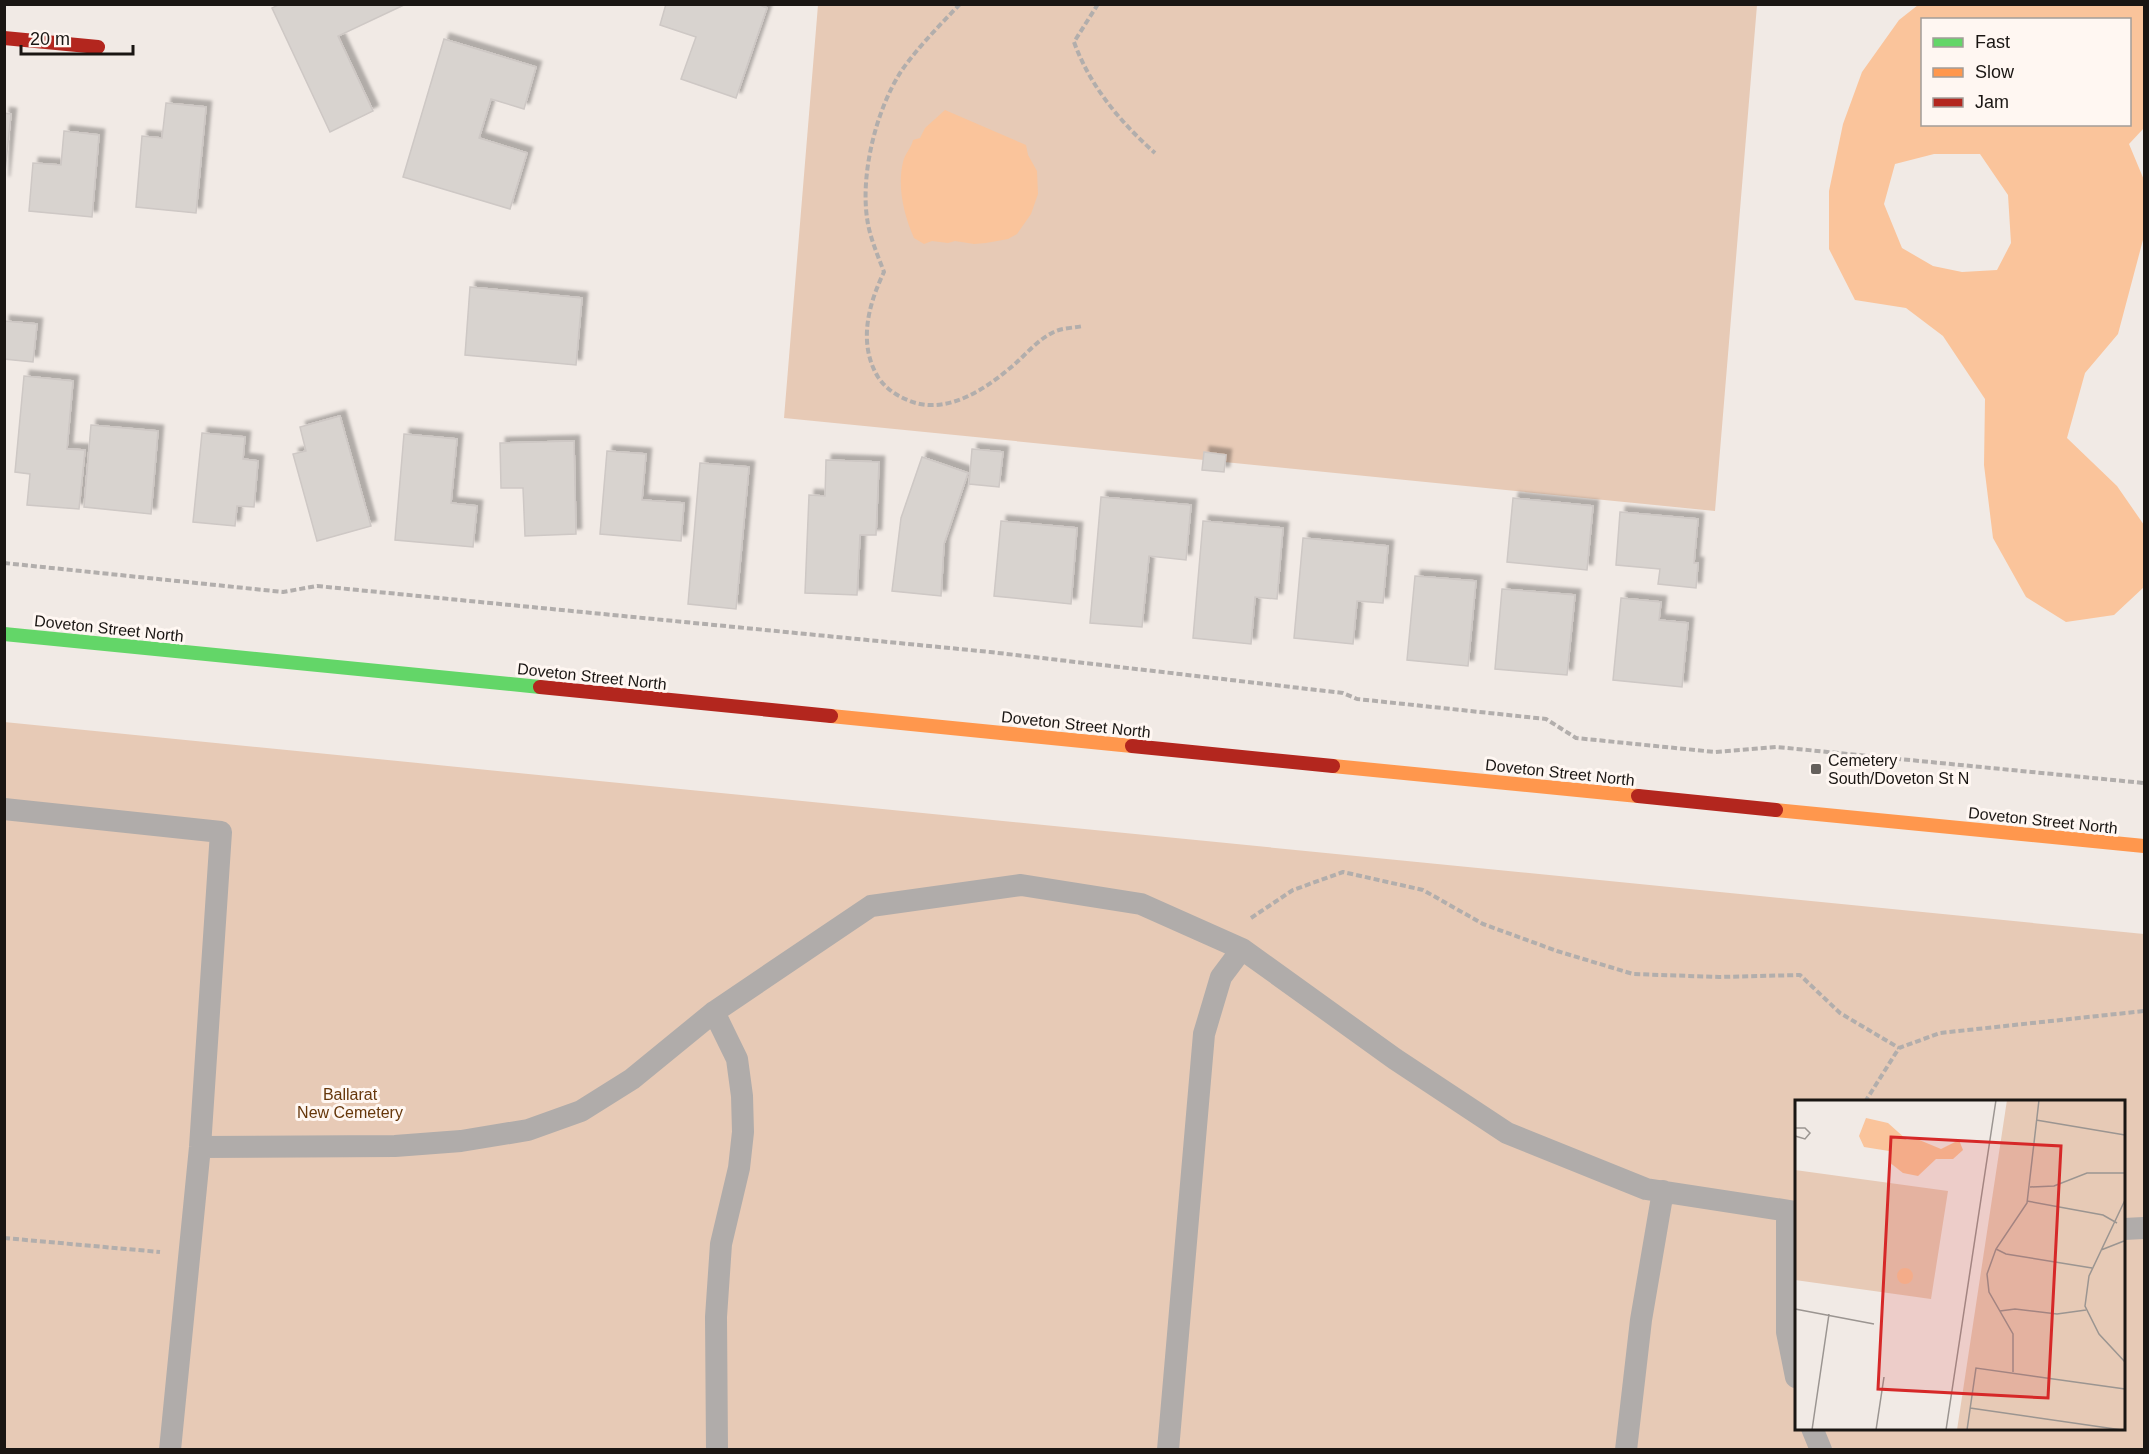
<svg xmlns="http://www.w3.org/2000/svg" width="2149" height="1454" font-family="Arial,sans-serif">
  <style>
    .green { fill: #e7cab6; fill-rule: evenodd }
    .water { fill: #fac49b; fill-rule: evenodd }
    .building { fill: #d8d3cf; stroke: #cec8c5; stroke-width: 1.5; filter: url(#shadow) }
    .lines { fill: none; stroke-linecap: round; stroke-linejoin: round }
    .path { stroke: #b2aeac; stroke-width: 4; stroke-dasharray: 6 3; stroke-linecap: butt }
    .lane { stroke: #b0acaa; stroke-width: 22 }
    .fast { stroke: #63d668; stroke-width: 14 }
    .slow { stroke: #ff974d; stroke-width: 14 }
    .jam { stroke: #b3261e; stroke-width: 14 }
    .poi-dot { fill: #65605c; stroke: #fff7f2; stroke-width: 2 }
    .labels { text-anchor: middle; stroke-width: 6; stroke-linejoin: round; paint-order: stroke }
    .street-label { font-size: 16px; fill: #1a1613; stroke: #fff7f2 }
    .poi-label { font-size: 16px; fill: #1a1613; stroke: #fff7f2; text-anchor: start }
    .park-label { font-size: 16px; fill: #66370b; stroke: #fff7f2 }
    .inset-road { fill: none; stroke: #9b9591; stroke-width: 1.5 }
    .view { fill: #d62828; fill-opacity: 0.15; stroke: #d62828; stroke-width: 3 }
    .inset-edge { fill: none; stroke: #1a1613; stroke-width: 3 }
  </style>
  <defs>
    <filter id="shadow"><feDropShadow dx="5.5" dy="-5.5" stdDeviation="1.5" flood-color="#0004"/></filter>
  </defs>
  <rect width="100%" height="100%" fill="#f1eae5"/>
  <path class="green" d="M 818,5 L 1757,5 L 1715,511 L 784,418 Z
    M 4,722 L 2144,934 L 2144,1449 L 5,1449 ZM 1796,1102 L 2124,1102 L 2124,1428 L 1796,1428 Z"/>
  <path class="water" d="M 1918,5 L 2144,5 L 2144,128 L 2129,144 L 2144,180 L 2144,236 L 2118,334 L 2085,373 L 2067,438 L 2117,486 L 2144,525 L 2144,587 L 2114,615 L 2066,622 L 2026,597 L 1993,538 L 1984,465 L 1985,399 L 1943,336 L 1906,308 L 1855,300 L 1829,249 L 1829,191 L 1843,124 L 1862,72 L 1899,20 ZM 1922,20 L 2130,20 L 2130,124 L 1922,124 ZM 1934,154 L 1980,154 L 2008,195 L 2011,243 L 1997,270 L 1962,272 L 1933,266 L 1902,248 L 1884,204 L 1895,164 Z
    M 945,110 L 1026,145 L 1028,155 L 1037,171 L 1038,194 L 1031,214 L 1017,234 L 1008,239 L 986,243 L 974,244 L 955,241 L 948,243 L 932,241 L 924,244 L 914,238 C 904,215 897,187 903,162 C 905,153 911,149 913,140 L 920,138 L 925,128 Z"/>
  <path class="building" d="M 280,4 L 406,4 L 338,36 L 373,111 L 330,132 L 272,8 Z
    M 666,4 L 757,4 L 767,8 L 736,98 L 681,79 L 696,37 L 660,25 Z
    M 444,39 L 536,67 L 524,109 L 491,99 L 479,138 L 527,153 L 510,209 L 403,177 Z
    M 166,103 L 206,107 L 196,213 L 136,207 L 142,136 L 162,138 Z
    M 4,113 L 11,114 L 4,182 Z
    M 64,131 L 99,135 L 92,217 L 29,211 L 33,163 L 61,165 Z
    M 470,287 L 582,298 L 576,365 L 465,355 Z
    M 4,321 L 37,324 L 33,362 L 4,359 Z
    M 24,376 L 73,381 L 67,449 L 85,450 L 79,509 L 27,505 L 30,474 L 15,472 Z
    M 340,416 L 371,526 L 317,541 L 293,454 L 306,451 L 300,427 Z
    M 91,425 L 158,431 L 151,514 L 84,507 Z
    M 202,433 L 245,437 L 243,459 L 258,461 L 254,507 L 237,506 L 235,526 L 193,522 Z
    M 404,434 L 457,439 L 451,503 L 477,506 L 473,547 L 395,540 Z
    M 574,441 L 576,534 L 525,536 L 523,488 L 501,488 L 500,443 Z
    M 972,449 L 1003,452 L 999,487 L 969,484 Z
    M 607,451 L 646,454 L 642,500 L 684,503 L 681,541 L 600,534 Z
    M 1204,452 L 1226,455 L 1224,472 L 1202,470 Z
    M 922,457 L 968,473 L 944,544 L 941,596 L 892,591 L 901,518 Z
    M 826,460 L 879,462 L 876,535 L 860,535 L 857,595 L 805,593 L 809,495 L 825,496 Z
    M 700,463 L 749,467 L 736,609 L 688,604 Z
    M 1101,497 L 1191,505 L 1186,560 L 1149,556 L 1142,627 L 1090,623 Z
    M 1513,498 L 1593,506 L 1587,570 L 1507,562 Z
    M 1620,512 L 1698,519 L 1694,563 L 1698,563 L 1696,588 L 1658,584 L 1660,569 L 1616,565 Z
    M 1001,521 L 1077,528 L 1071,604 L 994,596 Z
    M 1203,521 L 1283,528 L 1277,599 L 1255,597 L 1251,644 L 1193,638 Z
    M 1303,538 L 1388,546 L 1383,603 L 1357,601 L 1353,644 L 1294,638 Z
    M 1415,576 L 1476,581 L 1468,666 L 1407,660 Z
    M 1502,589 L 1575,595 L 1567,675 L 1495,669 Z
    M 1621,598 L 1661,602 L 1659,620 L 1688,623 L 1682,687 L 1613,680 Z"/>
  <g class="lines">
    <path class="path" d="M 960,4 C 940,25 919,46 902,70 C 876,109 859,177 868,224 C 871,240 878,256 884,272 C 868,305 858,344 878,377 C 886,389 897,396 910,401 C 948,416 989,387 1017,362 C 1028,352 1038,340 1052,333 C 1060,328 1073,328 1083,326
      M 1098,4 L 1074,42 C 1090,86 1120,122 1155,153
      M 4,563 L 283,592 L 317,586 L 990,652 L 1343,693 L 1357,699 L 1546,719 L 1576,738 L 1715,752 L 1777,747 L 2144,783
      M 1251,918 L 1293,890 L 1343,872 L 1423,890 L 1483,924 L 1557,951 L 1633,974 L 1719,977 L 1800,975 L 1840,1013 L 1899,1048
      M 1865,1102 L 1899,1048 L 1940,1033 L 2144,1011
      M 4,1238 L 160,1252"/>
    <path class="lane" d="M 4,809 L 221,832 L 200,1147 L 170,1450
      M 714,1012 L 737,1059 L 742,1096 L 743,1132 L 739,1168 L 721,1244 L 716,1317 L 717,1450
      M 200,1147 L 395,1146 L 461,1141 L 528,1130 L 581,1111 L 632,1079 L 714,1012 L 871,906 L 1021,885 L 1141,904 L 1242,949 L 1395,1059 L 1507,1133 L 1646,1189 L 1796,1212
      M 1787,1211 L 1787,1332 L 1796,1377
      M 2124,1229 L 2144,1228
      M 1812,1428 L 1821,1450
      M 1168,1450 L 1204,1034 L 1221,977 L 1242,949
      M 1626,1450 L 1641,1320 L 1663,1191"/>
    <path class="fast" d="M 4,634 L 540,687"/>
    <path class="slow" d="M 831,716 L 1132,746
      M 1333,766 L 1638,796
      M 1776,810 L 2144,846"/>
    <path class="jam" d="M 4,38 L 98,47
      M 540,687 L 831,716
      M 1132,746 L 1333,766
      M 1638,796 L 1776,810"/>
  </g>
  <rect class="poi-dot" x="1810" y="763" width="12" height="12" rx="3"/>
  <g class="labels">
    <g class="street-label">
      <text transform="translate(109 628) rotate(6)" y="6">Doveton Street North</text>
      <text transform="translate(592 676) rotate(6)" y="6">Doveton Street North</text>
      <text transform="translate(1076 724) rotate(6)" y="6">Doveton Street North</text>
      <text transform="translate(1560 772) rotate(6)" y="6">Doveton Street North</text>
      <text transform="translate(2043 820) rotate(6)" y="6">Doveton Street North</text>
    </g>
    <g class="poi-label">
      <text x="1828" y="766">Cemetery<tspan x="1828" dy="18">South/Doveton St N</tspan></text>
    </g>
    <g class="park-label">
      <text x="350" y="1100">Ballarat<tspan x="350" dy="18">New Cemetery</tspan></text>
    </g>
  </g>
  <g transform="translate(1795 1100)">
    <rect width="330" height="330" fill="#f1eae5"/>
    <path d="M 212,0 L 330,0 L 330,330 L 162,330 ZM 0,70 L 153,91 L 136,199 L 0,180 Z" fill="#e7cab6"/>
    <path d="M 71,18 L 93,23 L 112,40 L 122,39 L 146,49 L 164,40 L 168,50 L 158,59 L 141,59 L 123,76 L 108,73 L 94,62 L 94,51 L 69,47 L 64,36 ZM102 176a8 8 0 1 1 16 0a8 8 0 1 1-16 0Z" fill="#fac49b"/>
    <path class="inset-road" d="M 241,20 L 330,35M 0,28 L 10,28 L 15,33 L 10,39 L 0,36M 235,87 L 259,86 L 292,73 L 330,73M 330,100 L 294,176 L 290,206 L 304,234 L 330,262M 232,101 L 308,115 L 322,123M 201,149 L 211,154 L 297,168M 306,150 L 329,141M 0,209 L 79,224M 205,211 L 220,209 L 262,214 L 291,210M 218,272 L 218,234 L 194,192 L 192,174 L 201,149 L 232,103 L 244,0M 175,308 L 327,330M 17,330 L 34,214M 81,330 L 89,277M 151,330 L 201,0M 172,330 L 181,268 L 330,289"/>
    <path class="view" d="M 96,37 L 266,46 L 253,298 L 83,289 Z"/>
    <rect width="330" height="330" class="inset-edge"/>
  </g>
  <rect width="2149" height="1454" fill="none" stroke="#1a1613" stroke-width="12"/>
  <rect x="1921" y="18" width="210" height="108" fill="#fff7f2" stroke="#a39d99" stroke-width="1.5"/>
  <rect x="1933" y="38" width="30" height="9" fill="#63d668" stroke="#a39d99" stroke-width="1.5"/>
  <text x="1975" y="48" font-size="18" fill="#1a1613">Fast</text>
  <rect x="1933" y="68" width="30" height="9" fill="#ff974d" stroke="#a39d99" stroke-width="1.5"/>
  <text x="1975" y="78" font-size="18" fill="#1a1613">Slow</text>
  <rect x="1933" y="98" width="30" height="9" fill="#b3261e" stroke="#a39d99" stroke-width="1.5"/>
  <text x="1975" y="108" font-size="18" fill="#1a1613">Jam</text>
  <path d="M21 45v9h112v-9" fill="none" stroke="#1a1613" stroke-width="3"/>
  <text x="30" y="45" font-size="18" fill="#1a1613" stroke="#fff7f2" stroke-width="4.5" paint-order="stroke">20 m</text>
</svg>
